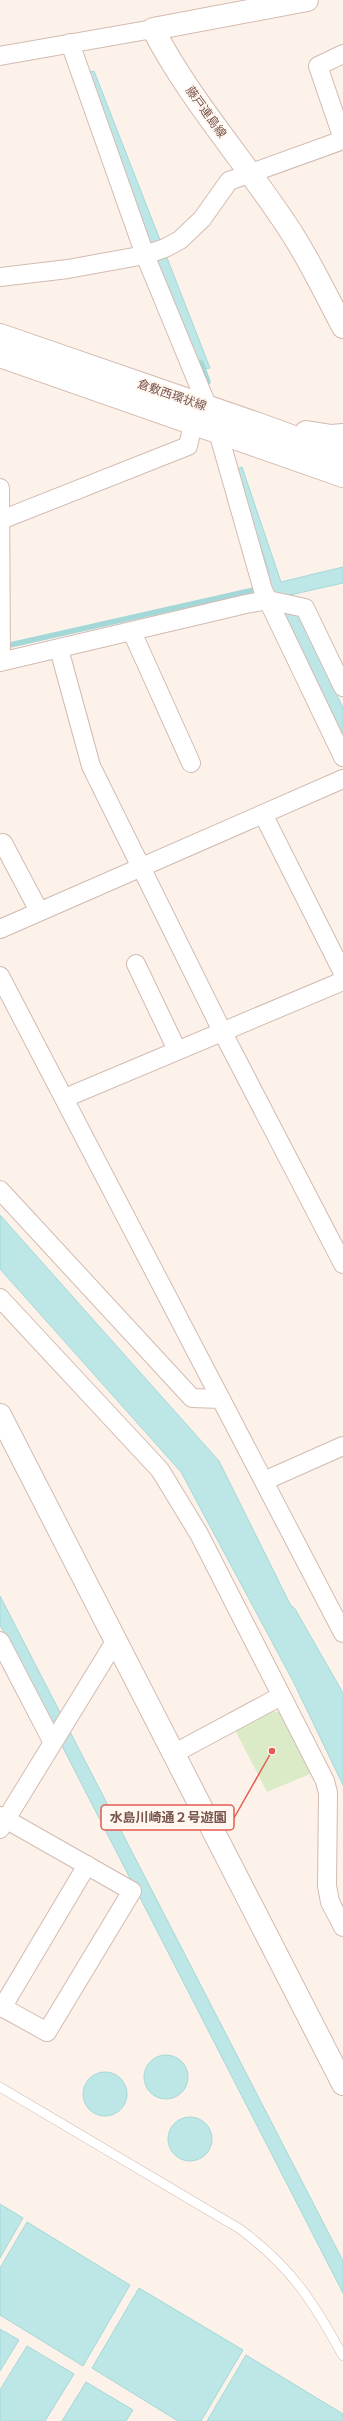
<svg xmlns="http://www.w3.org/2000/svg" width="343" height="2421" font-family="Barlow,'Noto Sans JP',sans-serif">
  <style>
    .green { fill: #dbebc7 }
    .water { fill: #bde7e6; stroke: #a4d8d8 }
    .lines { fill: none; stroke-linecap: round; stroke-linejoin: round }
    .stream { stroke: #a4d8d8; stroke-width: 5.5 }
    .service-casing { stroke: #d2bbb1; stroke-width: 10 }
    .minor-casing { stroke: #d2bbb1; stroke-width: 20 }
    .tertiary-casing { stroke: #d2bbb1; stroke-width: 24 }
    .secondary-casing { stroke: #d5baaf; stroke-width: 24 }
    .service { stroke: #fff; stroke-width: 9 }
    .minor { stroke: #fff; stroke-width: 18 }
    .tertiary { stroke: #fff; stroke-width: 22 }
    .secondary { stroke: #fff; stroke-width: 22 }
    .labels { text-anchor: middle; stroke-width: 4; stroke-linejoin: round; paint-order: stroke }
    .street-label { font-size: 12px; fill: #78554d; stroke: #fff7f0 }
    .leader { fill: none; stroke: #e45b51; stroke-width: 1.5 }
    .callout-dot { fill: #e45b51; stroke: #fff7f0; stroke-width: 1.5 }
    .callout { fill: #fff7f0; stroke: #e45b51; stroke-width: 1.5 }
    .callout-label { font-size: 13px; text-anchor: middle; font-weight: bold; fill: #78554d }
  </style>
  <rect width="100%" height="100%" fill="#fcf2ea"/>
  <path class="green" d="M 269,1711 L 280,1712 L 310,1774 L 267,1792 L 234,1728 Z"/>
  <path class="water" d="M 94,71 L 210,368 L 199,370 L 86,73 Z
    M 242,467 L 281,582 L 343,567 L 343,583 L 290,595 L 343,708 L 343,743 L 267,584 L 269,572 L 235,470 Z
    M 0,1215 L 219,1461 L 290,1604 L 295,1609 L 343,1693 L 343,1785 L 293,1681 L 181,1472 L 0,1269 Z
    M 0,1596 L 343,2261 L 343,2293 L 0,1625 Z
    M144 2077a22 22 0 1 1 44 0a22 22 0 1 1-44 0Z
    M83 2094a22 22 0 1 1 44 0a22 22 0 1 1-44 0Z
    M168 2139a22 22 0 1 1 44 0a22 22 0 1 1-44 0Z
    M 0,2204 L 23,2218 L 0,2258 Z
    M 27,2222 L 130,2285 L 83,2366 L 0,2315 L 0,2268 Z
    M 139,2288 L 243,2350 L 201,2421 L 178,2421 L 92,2368 Z
    M 0,2329 L 19,2340 L 0,2371 Z
    M 27,2346 L 74,2374 L 45,2421 L 0,2421 L 0,2390 Z
    M 246,2355 L 343,2414 L 343,2421 L 207,2421 Z
    M 86,2382 L 133,2410 L 126,2421 L 62,2421 Z"/>
  <g class="lines">
    <path class="stream" d="M 201,363 L 208,382
      M 10,645 L 254,590"/>
    <g class="service-casing">
      <path id="service" d="M 0,2087 L 240,2229 C 291,2267 313,2301 343,2356"/>
    </g>
    <g class="minor-casing">
      <path id="minor" d="M 70,43 L 145,255 L 218,432 L 263,590 L 343,757
        M 343,54 L 318,66 L 343,139
        M 0,56 L 153,29
        M 0,277 L 68,269 L 145,255 L 165,248 L 180,240 L 202,219 L 229,181 L 343,140
        M 0,488 L 1,662
        M 1,520 L 188,446 L 193,424
        M 132,632 L 191,763
        M 59,649 L 91,766 L 223,1033 L 343,1264
        M 0,662 L 246,604 L 268,600 L 305,608 L 343,687
        M 263,814 L 343,973
        M 3,843 L 39,911
        M 0,929 L 343,779
        M 136,964 L 177,1050
        M 0,976 L 343,1633
        M 65,1098 L 343,981
        M 0,1190 L 192,1398 L 221,1399
        M 0,1298 L 160,1470 L 199,1534 L 325,1781 L 328,1793 L 327,1886 L 330,1902 L 343,1927
        M 264,1481 L 343,1446
        M 0,1641 L 52,1741
        M 173,1754 L 281,1696
        M 0,1816 L 132,1891 L 47,2032 L 0,2006
        M 0,1829 L 116,1640
        M 2,2008 L 87,1865"/>
    </g>
    <g class="tertiary-casing">
      <path id="tertiary" d="M 0,1415 L 343,2084"/>
    </g>
    <g class="secondary-casing">
      <path id="secondary" d="M 307,0 L 153,29 C 187,95 237,152 279,214 C 304,249 323,289 343,327
        M 0,335 L 261,425 L 343,455
        M 0,356 L 343,476
        M 306,432 L 332,436 L 343,435"/>
    </g>
    <use href="#service" class="service"/>
    <use href="#minor" class="minor"/>
    <use href="#tertiary" class="tertiary"/>
    <use href="#secondary" class="secondary"/>
  </g>
  <g class="labels">
    <g class="street-label">
      <text transform="translate(206 112) rotate(54)" y="4">藤戸連島線</text>
      <text transform="translate(172 395) rotate(19)" y="4">倉敷西環状線</text>
    </g>
  </g>
  <path class="leader" d="M272 1751L234 1818"/>
  <circle class="callout-dot" cx="272" cy="1751" r="4"/>
  <rect class="callout" x="101" y="1805" width="133" height="25" rx="4"/>
  <g class="callout-label">
    <text x="168" y="1822">水島川崎通２号遊園</text>
  </g>
</svg>
